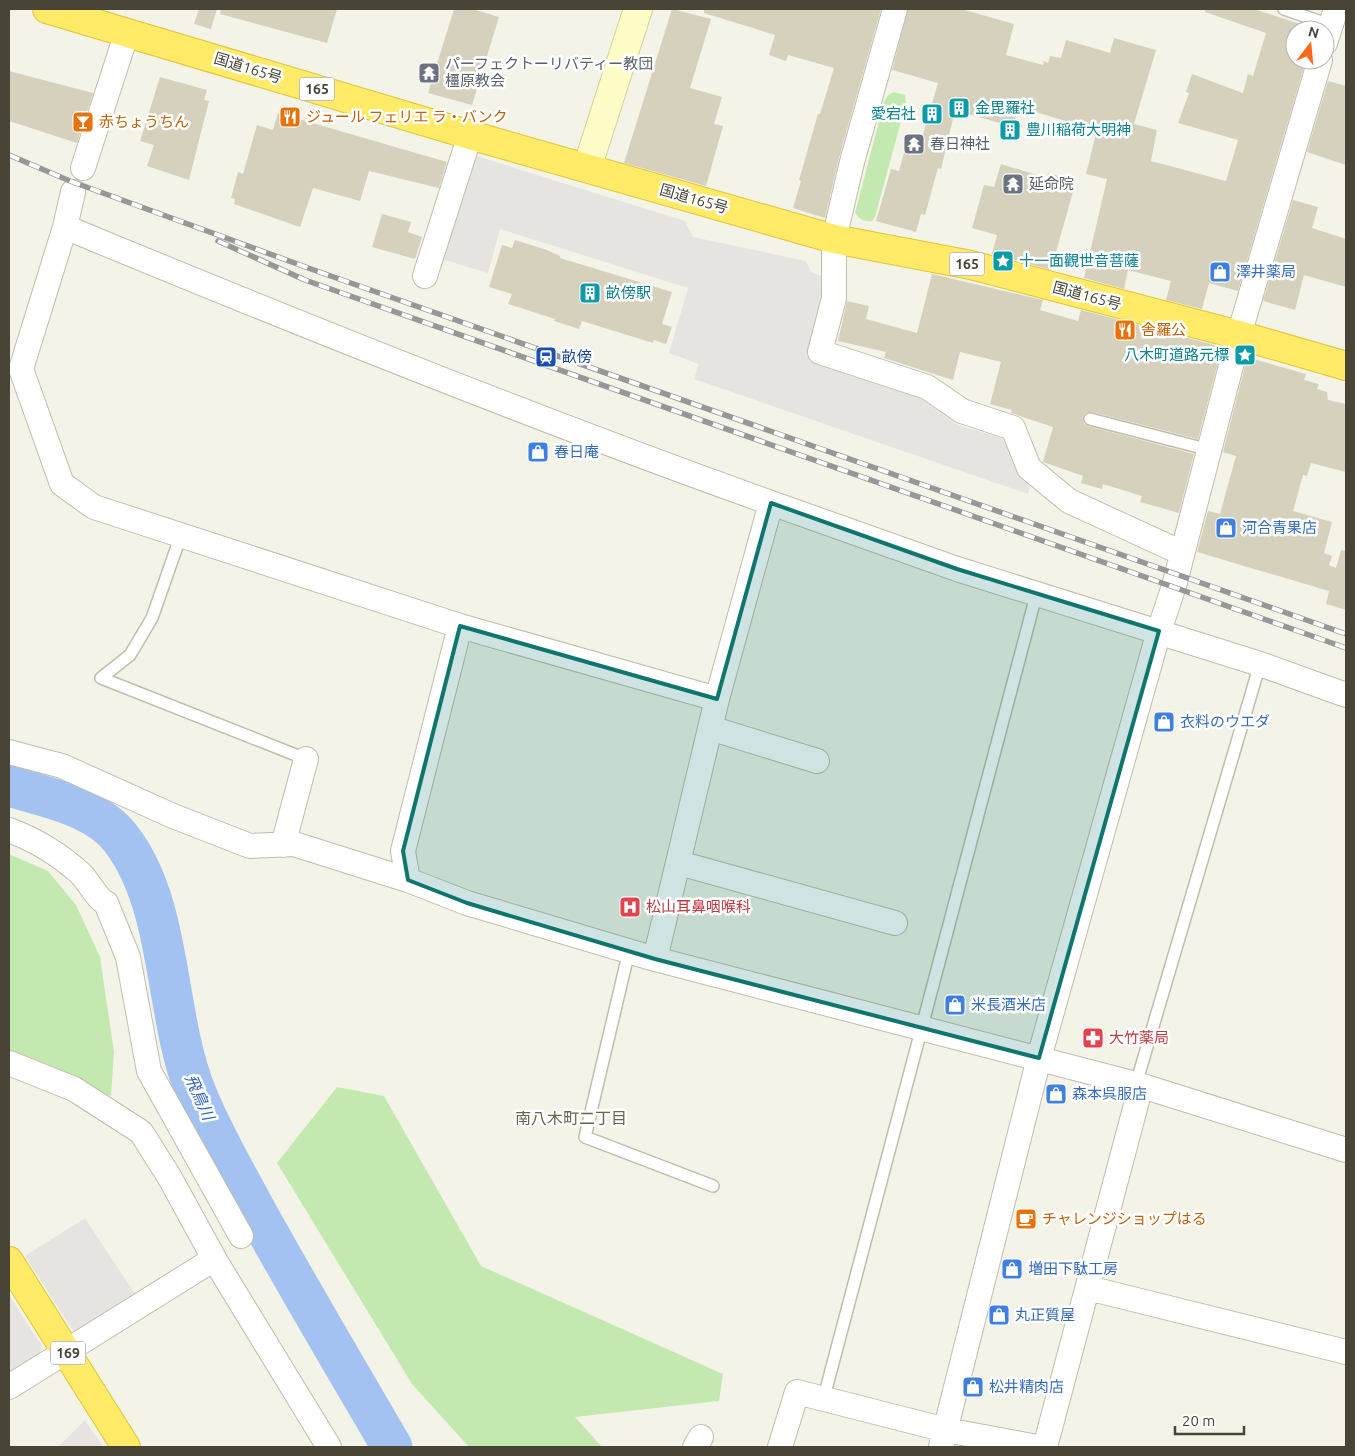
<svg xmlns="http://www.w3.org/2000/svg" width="1355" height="1456" font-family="Ubuntu,'Noto Sans JP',sans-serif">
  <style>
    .green { fill: #c4e9b0 }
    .parking { fill: #e6e4e0 }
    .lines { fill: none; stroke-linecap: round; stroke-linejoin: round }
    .river { stroke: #a3c2f2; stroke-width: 41 }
    .building { fill: #d6d1bd }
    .lane-casing { stroke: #c0bdaa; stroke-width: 14 }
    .street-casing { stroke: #c0bdaa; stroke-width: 26 }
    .secondary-casing { stroke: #d5d197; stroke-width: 30 }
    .highway-casing { stroke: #e1c436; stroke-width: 30 }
    .lane { stroke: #fff; stroke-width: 11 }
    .street { stroke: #fff; stroke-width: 24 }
    .secondary { stroke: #fffdc7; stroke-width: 28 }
    .highway { stroke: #ffeb68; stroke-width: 28 }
    .rail-casing { stroke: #979797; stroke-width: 5.5 }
    .rail { stroke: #fff; stroke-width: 4; stroke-dasharray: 11; stroke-linecap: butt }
    .marked { fill: #0f766e; fill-opacity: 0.2; stroke: #0f766e; stroke-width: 4; stroke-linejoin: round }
    .labels { text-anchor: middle; stroke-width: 5; stroke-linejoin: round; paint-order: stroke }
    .shield { fill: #fff; stroke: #7f7d72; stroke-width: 1 }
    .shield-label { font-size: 14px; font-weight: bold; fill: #484536 }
    .worship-label { font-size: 15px; fill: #5b616d; stroke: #fff; text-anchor: start }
    .street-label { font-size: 15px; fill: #484536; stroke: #fff }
    .culture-label { font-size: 15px; fill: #0d838f; stroke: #fff; text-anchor: start }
    .food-label { font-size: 15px; fill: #c56008; stroke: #fff; text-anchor: start }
    .shop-label { font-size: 15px; fill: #366cbe; stroke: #fff; text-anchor: start }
    .transit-label { font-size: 15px; fill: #164399; stroke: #fff; text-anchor: start }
    .health-label { font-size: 15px; fill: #be3a42; stroke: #fff; text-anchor: start }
    .water-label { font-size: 16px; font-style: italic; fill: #2d61b7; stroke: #fff }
    .neighbourhood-label { font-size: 16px; fill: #6b654d; stroke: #fff }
  </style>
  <rect width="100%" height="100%" fill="#f4f3e8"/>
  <path class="green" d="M 894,92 L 905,95 L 906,103 L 875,217 L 872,221 C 864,222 859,219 855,213 L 884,102 L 888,95 Z
    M 9,854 L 48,871 L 76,905 L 100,957 L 114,1052 L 111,1096 L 9,1055 Z
    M 337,1087 L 384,1096 L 481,1266 L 723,1374 L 719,1401 L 575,1417 L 602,1447 L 469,1447 L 412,1384 L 277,1163 Z"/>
  <path class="parking" d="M 473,155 L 685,221 L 693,237 L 806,261 L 811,272 L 824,277 L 809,361 L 911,392 L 958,425 L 1001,438 L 1014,453 L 1021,477 L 1030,487 L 1028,494 L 694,379 L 699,364 L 669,353 L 688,288 L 500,229 L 488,273 L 441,259 Z
    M 85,1218 L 135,1294 L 74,1332 L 25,1256 Z
    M 9,1295 L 42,1346 L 39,1357 L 9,1374 Z
    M 85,1420 L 103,1447 L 58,1447 Z"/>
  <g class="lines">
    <path class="river" d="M 9,786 C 47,798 97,806 122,840 C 173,908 164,1014 196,1093 C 211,1131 232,1167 252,1204 C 297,1286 345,1366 392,1447"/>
  </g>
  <path class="building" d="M 199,9 L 217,9 L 211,29 L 194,24 Z
    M 221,9 L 337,9 L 327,43 L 220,14 Z
    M 454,9 L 472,9 L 499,17 L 472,105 L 428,93 Z
    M 672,9 L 711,19 L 690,88 L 722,97 L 714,124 L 723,126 L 706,186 L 624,163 Z
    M 704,9 L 881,9 L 839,158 L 825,218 L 793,208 L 801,181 L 799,180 L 818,114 L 820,114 L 834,68 L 788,55 L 786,61 L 769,55 L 775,35 L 704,13 Z
    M 908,9 L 961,9 L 1014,24 L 1006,55 L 1043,65 L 1044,61 L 1048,63 L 1050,56 L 1061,58 L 1066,40 L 1110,53 L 1114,38 L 1156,50 L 1134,124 L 1157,130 L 1151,161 L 1226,181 L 1238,140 L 1178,123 L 1189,93 L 1186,92 L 1192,74 L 1243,93 L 1248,74 L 1253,76 L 1266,33 L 1205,12 L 1205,9 L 1254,9 L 1315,29 L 1295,30 L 1295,60 L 1306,60 L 1238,291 L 1209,283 L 1202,309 L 1166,300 L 1171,281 L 1128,270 L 1124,289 L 1084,278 L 1107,179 L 1086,174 L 1097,130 L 1018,107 L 1013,127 L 955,110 L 941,169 L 938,168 L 925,215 L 921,214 L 916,232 L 876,221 L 891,169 L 899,171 L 909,135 L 922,138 L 938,83 L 892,70 Z
    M 9,71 L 93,93 L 77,143 L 9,121 Z
    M 160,77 L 207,90 L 204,100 L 209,101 L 189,180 L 147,166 L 154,145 L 140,141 Z
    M 1328,81 L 1346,86 L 1346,165 L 1307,152 Z
    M 278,113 L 447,162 L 439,188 L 369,171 L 360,201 L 313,188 L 300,227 L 234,204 L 235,199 L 231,198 L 238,172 L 243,174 L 257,125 L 273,130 Z
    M 1001,164 L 1047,178 L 1048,173 L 1076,181 L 1051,270 L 992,254 L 997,235 L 972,228 L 984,185 L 994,187 Z
    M 1293,200 L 1318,207 L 1312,228 L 1346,239 L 1346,287 L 1304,275 L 1295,310 L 1263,301 Z
    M 382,214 L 411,222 L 408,232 L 422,237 L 415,259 L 372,247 Z
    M 515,240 L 547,250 L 560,256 L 560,258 L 672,292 L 662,324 L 672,327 L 666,344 L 654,340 L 653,343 L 582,321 L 579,329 L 554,321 L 555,319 L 508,304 L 512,294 L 489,287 L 502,245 L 512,248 Z
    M 932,274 L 1043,300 L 1040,310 L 1078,321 L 1081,310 L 1222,347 L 1198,439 L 1092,412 L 1085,413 L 1083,418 L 1084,424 L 1088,426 L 1194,454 L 1179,513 L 1140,502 L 1142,496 L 1103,484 L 1102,489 L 1081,483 L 1083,476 L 1043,462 L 1053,427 L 1011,413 L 1012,410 L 990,404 L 1001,362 L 960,352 L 953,380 L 884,358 L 886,352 L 838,341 L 847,301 L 869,306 L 866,319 L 917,333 Z
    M 1257,360 L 1306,374 L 1304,380 L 1319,384 L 1317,389 L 1327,392 L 1328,400 L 1346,404 L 1346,472 L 1311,463 L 1307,476 L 1303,475 L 1293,511 L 1332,522 L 1324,553 L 1332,556 L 1329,565 L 1336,568 L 1341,550 L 1346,551 L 1346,610 L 1326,604 L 1329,591 L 1197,552 L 1208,511 L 1220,514 L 1236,456 L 1223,452 L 1245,366 Z"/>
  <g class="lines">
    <g class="lane-casing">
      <path id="lane" d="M 1284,9 L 1330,25
        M 1090,419 L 1210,450
        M 181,535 L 152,618 L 130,655 L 101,678 L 306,759
        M 629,951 L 585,1137 L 713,1186
        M 1136,1084 L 1260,664
        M 824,1397 L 1037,592"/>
    </g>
    <g class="street-casing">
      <path id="street" d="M 895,9 L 852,162 L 834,239 L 834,298 L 820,352 L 927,387 L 962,411 L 1013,428 L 1029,468 L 1069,501 L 1182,553
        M 1325,43 L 1336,9
        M 83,168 L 127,32
        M 73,192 L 65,227 L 21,369 L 62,484 L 94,507 L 460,626 L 717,699
        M 65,227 C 299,324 533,418 771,503
        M 425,276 L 470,135
        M 460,626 L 403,851 L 408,880 L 467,903 L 655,959 L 1136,1084 L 1346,1150
        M 710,728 L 817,761
        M 9,752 L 62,766 L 173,816 L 250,846 L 294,844 L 408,880
        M 9,830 C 36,840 59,854 81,874 C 88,881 98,900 106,903 L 128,957 L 149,1071 L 241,1236
        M 283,845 L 306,759
        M 679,863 L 895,923
        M 655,959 L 717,699 L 771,503 L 957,569 L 1260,664 L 1346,695
        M 9,1063 L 74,1089 L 141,1132 L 170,1178 L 216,1262 L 329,1447
        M 1088,1288 L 1346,1352
        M 9,1387 L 214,1259
        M 695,1447 L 701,1437
        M 780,1447 L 797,1392 L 946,1430 L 1037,1447
        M 941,1447 L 1039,1058 L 1159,631 L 1174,586 L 1239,335 L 1320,60
        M 1045,1447 L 1141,1086"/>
    </g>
    <g class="secondary-casing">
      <path id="secondary" d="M 587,168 L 638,9"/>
    </g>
    <g class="highway-casing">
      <path id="highway" d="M 47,9 L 470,135 L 834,239 L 971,265 L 1239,335 L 1346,366
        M 9,1261 L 126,1447"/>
    </g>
    <use href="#lane" class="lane"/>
    <use href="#street" class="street"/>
    <use href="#secondary" class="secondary"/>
    <use href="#highway" class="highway"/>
    <g class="rail-casing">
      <path id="rail" d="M 9,155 L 70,181 L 311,269 L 1346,634
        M 218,241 L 305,280 L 1346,648"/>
    </g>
    <use href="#rail" class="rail"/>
  </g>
  <path class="marked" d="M 771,503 L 957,569 L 1159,631 L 1039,1058 L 655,959 L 467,903 L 408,880 L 403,851 L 460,626 L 717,699 Z"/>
  <defs>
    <g id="temple-square" transform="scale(1.125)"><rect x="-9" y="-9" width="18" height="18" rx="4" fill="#6b7280" stroke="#fff"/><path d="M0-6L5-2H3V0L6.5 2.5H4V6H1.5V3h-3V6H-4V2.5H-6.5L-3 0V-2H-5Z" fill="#fff"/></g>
    <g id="building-square" transform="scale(1.125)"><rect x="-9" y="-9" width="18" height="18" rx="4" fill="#0f9aa8" stroke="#fff"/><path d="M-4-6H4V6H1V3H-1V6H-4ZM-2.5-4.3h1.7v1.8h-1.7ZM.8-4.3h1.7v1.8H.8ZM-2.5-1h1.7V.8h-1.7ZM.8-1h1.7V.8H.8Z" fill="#fff"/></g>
    <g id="restaurant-square" transform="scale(1.125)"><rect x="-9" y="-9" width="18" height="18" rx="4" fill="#e8710a" stroke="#fff"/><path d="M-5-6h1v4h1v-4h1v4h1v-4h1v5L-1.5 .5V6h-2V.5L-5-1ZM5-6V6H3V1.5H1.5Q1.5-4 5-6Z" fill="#fff"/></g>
    <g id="bar-square" transform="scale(1.125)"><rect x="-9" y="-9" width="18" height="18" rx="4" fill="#e8710a" stroke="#fff"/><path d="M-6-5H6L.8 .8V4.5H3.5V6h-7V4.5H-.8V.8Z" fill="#fff"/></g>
    <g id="sight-square" transform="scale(1.125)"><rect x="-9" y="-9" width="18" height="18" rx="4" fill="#0f9aa8" stroke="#fff"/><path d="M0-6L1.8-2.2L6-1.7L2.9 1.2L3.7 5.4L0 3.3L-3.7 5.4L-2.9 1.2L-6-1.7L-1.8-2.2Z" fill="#fff"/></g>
    <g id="shop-square" transform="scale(1.125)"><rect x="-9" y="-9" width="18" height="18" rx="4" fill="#3f7fe0" stroke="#fff"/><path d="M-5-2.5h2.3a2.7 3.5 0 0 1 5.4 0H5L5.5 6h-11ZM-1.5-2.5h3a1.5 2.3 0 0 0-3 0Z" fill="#fff"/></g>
    <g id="station-square" transform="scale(1.125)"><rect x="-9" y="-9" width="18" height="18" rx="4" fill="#1a4fb4" stroke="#fff"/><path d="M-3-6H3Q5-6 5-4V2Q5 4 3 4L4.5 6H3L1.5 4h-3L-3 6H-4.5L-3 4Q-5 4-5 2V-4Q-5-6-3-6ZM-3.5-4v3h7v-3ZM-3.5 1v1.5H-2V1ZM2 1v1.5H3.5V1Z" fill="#fff"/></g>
    <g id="hospital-square" transform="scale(1.125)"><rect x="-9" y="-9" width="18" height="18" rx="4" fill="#e0444e" stroke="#fff"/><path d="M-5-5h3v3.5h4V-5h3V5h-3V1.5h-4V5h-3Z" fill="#fff"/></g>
    <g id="pharmacy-square" transform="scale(1.125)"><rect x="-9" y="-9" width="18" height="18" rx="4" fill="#e0444e" stroke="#fff"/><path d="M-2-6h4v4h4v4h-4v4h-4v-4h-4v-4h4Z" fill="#fff"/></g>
    <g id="cafe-square" transform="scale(1.125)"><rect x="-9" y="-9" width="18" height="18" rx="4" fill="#e8710a" stroke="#fff"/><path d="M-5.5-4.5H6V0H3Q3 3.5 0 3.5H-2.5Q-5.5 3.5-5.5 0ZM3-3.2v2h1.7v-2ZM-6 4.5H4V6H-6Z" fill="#fff"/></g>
  </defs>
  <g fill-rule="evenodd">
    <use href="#temple-square" x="429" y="73"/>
    <use href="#building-square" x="959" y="108"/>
    <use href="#building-square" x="932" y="114"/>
    <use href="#restaurant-square" x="290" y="117"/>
    <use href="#bar-square" x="83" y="122"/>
    <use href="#building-square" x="1010" y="130"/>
    <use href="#temple-square" x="914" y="144"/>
    <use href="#temple-square" x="1013" y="184"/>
    <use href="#sight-square" x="1003" y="261"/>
    <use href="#shop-square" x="1220" y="272"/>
    <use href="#building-square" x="590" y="293"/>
    <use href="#restaurant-square" x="1125" y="330"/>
    <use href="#sight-square" x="1245" y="355"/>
    <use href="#station-square" x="546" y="357"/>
    <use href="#shop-square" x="538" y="452"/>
    <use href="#shop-square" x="1226" y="528"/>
    <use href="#shop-square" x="1164" y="722"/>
    <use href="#hospital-square" x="630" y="907"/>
    <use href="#shop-square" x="955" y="1005"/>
    <use href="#pharmacy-square" x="1093" y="1038"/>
    <use href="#shop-square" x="1056" y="1094"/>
    <use href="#cafe-square" x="1026" y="1219"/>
    <use href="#shop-square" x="1012" y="1269"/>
    <use href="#shop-square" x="999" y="1315"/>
    <use href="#shop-square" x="973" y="1387"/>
  </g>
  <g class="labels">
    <g class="shield">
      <rect x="299.5" y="77.5" width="35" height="23" rx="4"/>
      <rect x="949.5" y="252.5" width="35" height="23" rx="4"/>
      <rect x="50.5" y="1341.5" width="35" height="23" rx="4"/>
    </g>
    <g class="shield-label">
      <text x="317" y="94">165</text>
      <text x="967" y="269">165</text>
      <text x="68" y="1358">169</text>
    </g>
    <g class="worship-label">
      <text x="445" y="69">パーフェクトーリバティー教団<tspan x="445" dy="17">橿原教会</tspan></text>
      <text x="930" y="149">春日神社</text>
      <text x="1029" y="189">延命院</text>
    </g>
    <g class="street-label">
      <text transform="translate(248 68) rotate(17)" y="5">国道165号</text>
      <text transform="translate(694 199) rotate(16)" y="5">国道165号</text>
      <text transform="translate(1087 296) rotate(15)" y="5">国道165号</text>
    </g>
    <g class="culture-label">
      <text x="975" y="113">金毘羅社</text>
      <text x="916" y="119" text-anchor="end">愛宕社</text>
      <text x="1026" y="135">豊川稲荷大明神</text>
      <text x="1019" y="266">十一面觀世音菩薩</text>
      <text x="606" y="298">畝傍駅</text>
      <text x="1229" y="360" text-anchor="end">八木町道路元標</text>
    </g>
    <g class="food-label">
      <text x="306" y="122">ジュール フェリエ ラ・バンク</text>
      <text x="99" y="127">赤ちょうちん</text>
      <text x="1141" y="335">舎羅公</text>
      <text x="1042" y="1224">チャレンジショップはる</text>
    </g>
    <g class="shop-label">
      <text x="1236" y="277">澤井薬局</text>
      <text x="554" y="457">春日庵</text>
      <text x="1242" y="533">河合青果店</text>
      <text x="1180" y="727">衣料のウエダ</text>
      <text x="971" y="1010">米長酒米店</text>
      <text x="1072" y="1099">森本呉服店</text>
      <text x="1028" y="1274">増田下駄工房</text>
      <text x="1015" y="1320">丸正質屋</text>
      <text x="989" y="1392">松井精肉店</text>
    </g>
    <g class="transit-label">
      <text x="562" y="362">畝傍</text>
    </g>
    <g class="health-label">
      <text x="646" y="912">松山耳鼻咽喉科</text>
      <text x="1109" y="1043">大竹薬局</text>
    </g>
    <g class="water-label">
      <text transform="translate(200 1097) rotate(66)" y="6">飛鳥川</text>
    </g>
    <g class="neighbourhood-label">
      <text x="571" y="1124">南八木町二丁目</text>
    </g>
  </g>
  <rect width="1355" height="1456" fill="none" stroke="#484536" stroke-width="20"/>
  <g transform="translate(1310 45) rotate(16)"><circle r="24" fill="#ffffff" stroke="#b6b5af"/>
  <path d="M0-4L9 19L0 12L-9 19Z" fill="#fe6716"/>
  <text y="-8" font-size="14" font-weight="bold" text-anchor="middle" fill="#484536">N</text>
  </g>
  <path d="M1175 1426v8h69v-8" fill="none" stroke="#484536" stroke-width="2.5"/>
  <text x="1182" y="1426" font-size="15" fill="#484536" stroke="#ffffff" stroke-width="4" paint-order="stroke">20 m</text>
</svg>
